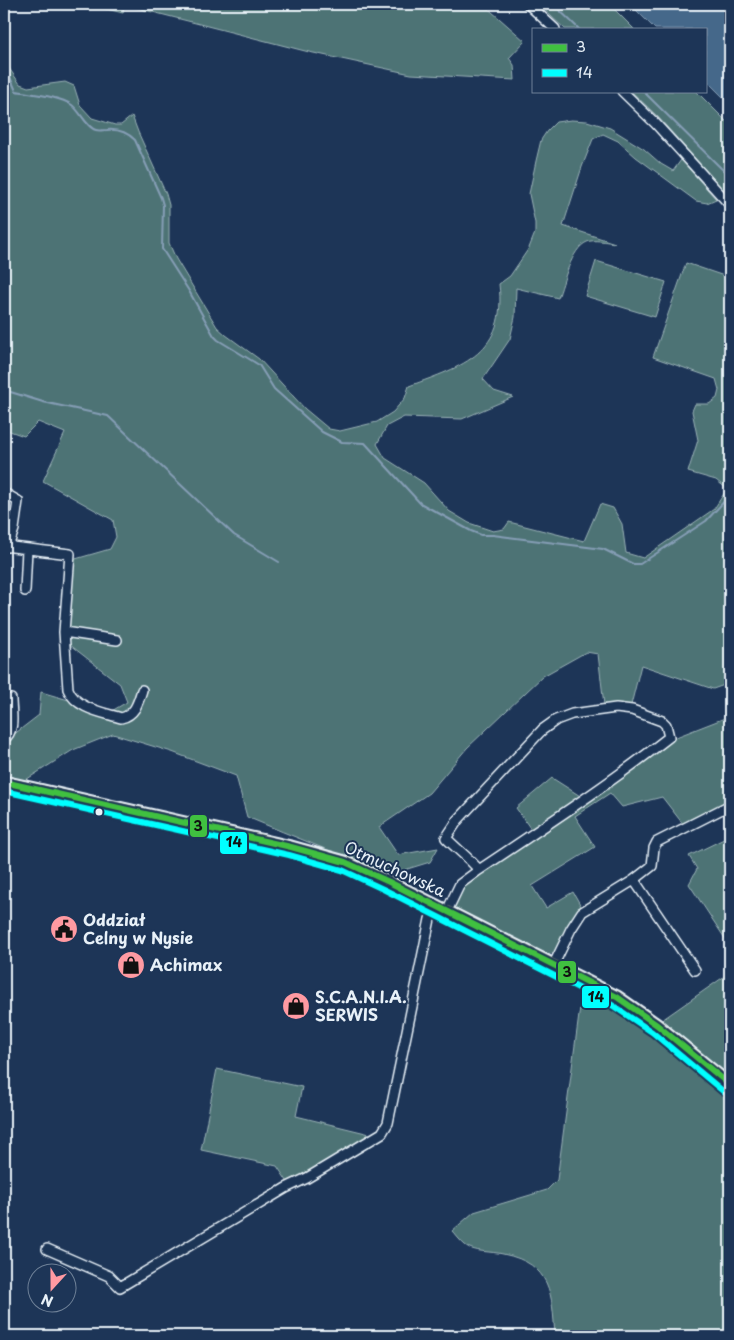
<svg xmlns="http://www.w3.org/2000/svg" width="734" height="1340" font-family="'Playpen Sans',sans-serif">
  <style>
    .green { fill: #4d7375; stroke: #9ab2b6 }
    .water { fill: #44678a; stroke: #869eb6 }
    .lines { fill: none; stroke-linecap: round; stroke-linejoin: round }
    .stream { stroke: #869eb6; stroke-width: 2 }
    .minor-casing { stroke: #e8f1f8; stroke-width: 12 }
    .major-casing { stroke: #e8f1f8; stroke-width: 15 }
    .minor { stroke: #1d3557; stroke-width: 9 }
    .major { stroke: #687266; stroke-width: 11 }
    .bus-1-casing { stroke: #1d3557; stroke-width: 10 }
    .bus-2-casing { stroke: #1d3557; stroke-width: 10 }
    .bus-1 { stroke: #40c040; stroke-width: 6 }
    .bus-2 { stroke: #0ff; stroke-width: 6 }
    .bus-dot { fill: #e8f1f8; stroke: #1d3557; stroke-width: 2 }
    .labels { text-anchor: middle; stroke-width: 4; stroke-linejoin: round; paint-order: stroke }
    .street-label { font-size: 16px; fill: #e8f1f8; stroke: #1d3557 }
    .poi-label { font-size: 16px; font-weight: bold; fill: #e8f1f8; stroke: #1d3557; text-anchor: start }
    .line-badge { stroke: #1d3557; stroke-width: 2 }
    .pale-badge-label { font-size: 14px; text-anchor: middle; font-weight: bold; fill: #111 }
  </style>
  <rect width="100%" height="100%" fill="#1d3557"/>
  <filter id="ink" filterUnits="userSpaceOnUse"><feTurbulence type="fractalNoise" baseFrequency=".02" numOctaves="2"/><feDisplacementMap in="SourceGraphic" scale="10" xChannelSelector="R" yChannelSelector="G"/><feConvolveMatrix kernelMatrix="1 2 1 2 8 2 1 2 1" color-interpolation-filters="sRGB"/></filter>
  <g filter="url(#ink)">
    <path class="green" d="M 86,4 L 483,4 L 525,41 L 509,58 L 514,65 L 515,80 L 411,74 L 309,52 L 133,7 L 124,6 L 123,13 Z
      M 538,4 L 609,4 L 634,29 L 565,29 Z
      M 4,61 L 20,84 L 28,87 L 65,82 L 74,86 L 80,105 L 92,118 L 115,125 L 121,125 L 132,116 L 138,132 L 166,194 L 169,205 L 169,243 L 176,259 L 217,327 L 226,335 L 259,359 L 305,409 L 329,429 L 340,431 L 377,422 L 393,412 L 405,398 L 409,386 C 464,366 507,353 499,284 L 510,276 L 529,248 L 535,233 L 535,223 L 529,194 L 536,161 L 541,140 L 547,131 L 556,122 L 571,120 L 587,121 L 610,128 L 644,149 L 661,164 L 673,171 L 681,160 L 716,199 L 707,203 L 696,201 L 636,157 L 618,141 L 603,134 L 593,139 L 582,167 L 563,226 L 615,243 C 607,242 594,239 587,242 C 571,249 564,282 558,298 L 516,288 L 515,317 L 510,339 L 483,379 L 494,391 L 513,397 L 462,419 L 404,417 L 387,426 L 377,444 L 385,458 L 424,483 L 449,511 L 469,523 L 493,531 L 504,529 L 509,522 L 584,541 L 600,504 L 613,508 L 622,524 L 626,553 L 643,558 L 714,509 L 727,489 L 716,480 L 688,472 L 698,440 L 692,411 L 695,404 L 709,404 L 717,398 L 719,390 L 716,379 L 653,357 L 686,263 L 730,278 L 730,683 L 713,689 L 641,665 L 631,705 L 604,705 L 598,654 L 586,652 L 543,676 L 467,748 L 429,793 L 379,827 L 398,855 L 438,848 L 430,862 L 388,875 C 342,855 294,837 247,817 L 236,776 L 172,752 L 113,734 L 73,750 L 24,781 L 4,776 L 4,742 L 39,715 L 41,692 L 110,712 L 127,702 L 120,684 L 65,641 L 72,560 L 110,549 L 116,537 L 113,520 L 43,481 L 65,433 L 38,422 L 24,436 L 4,429 Z
      M 631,91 L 696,91 L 730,125 L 730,197 L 658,117 Z
      M 596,261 L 666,282 L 655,317 L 585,296 Z
      M 730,716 L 730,800 L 683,824 L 662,797 L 622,807 L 610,793 L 575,816 L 595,847 L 532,886 L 546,908 L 573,892 L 581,906 L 567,929 L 556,952 L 547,955 L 453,907 L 462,887 L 510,853 L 537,838 L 516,808 L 552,778 L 588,801 L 671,739 Z
      M 730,836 L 730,946 L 689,884 L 697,869 L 689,856 Z
      M 730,951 L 730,1079 L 659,1022 L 725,976 Z
      M 583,985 L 619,1003 L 662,1036 L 730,1092 L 730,1336 L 555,1336 C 552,1294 552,1264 503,1254 C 491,1251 474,1253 465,1245 C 460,1241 456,1235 452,1231 L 474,1212 L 547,1190 L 557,1180 Z
      M 217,1069 L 302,1087 L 296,1116 L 374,1135 L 355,1154 L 293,1190 L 277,1166 L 201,1150 Z"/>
    <path class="water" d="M 630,4 L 730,4 L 730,104 L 705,79 L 705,29 L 655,29 Z"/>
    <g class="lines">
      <path class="stream" d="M 553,4 L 579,29
        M 4,68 L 10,77 L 16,91 C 32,94 59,96 72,105 C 80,111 87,128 96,130 C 99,131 103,130 107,130 C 118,129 128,133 135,140 L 161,198 L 163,205 L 162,249 L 189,291 L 214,336 L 218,340 L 259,365 L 274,389 L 322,432 L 342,442 L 365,443 L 420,503 L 471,531 L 481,535 L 493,535 L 603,549 L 633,564 L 640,564 L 706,521 L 730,495
        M 643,91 L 730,177
        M 4,390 L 43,402 L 108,416 L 234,535 L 279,562"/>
      <g class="minor-casing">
        <path id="minor" d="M 528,4 L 555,29
          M 622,91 L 655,123 L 730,205
          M 4,493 L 18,501 L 14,529 L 8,547
          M 4,546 L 70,554 L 64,632 L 68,689 C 76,709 102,712 121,718 C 135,715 138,703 142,690
          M 25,591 L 27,549
          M 64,632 L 117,640
          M 4,739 C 16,731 11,712 11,699
          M 447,911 L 460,884 L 479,870 C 469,858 457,849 446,838 L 458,820 L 542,730 L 556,720 L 572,714 L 616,708 L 632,710 L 662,721 L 666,725 L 669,737 C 608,785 543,827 479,870
          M 554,964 L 571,929 L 582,912 L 634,880
          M 695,970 L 634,880 L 652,866 L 654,848 L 657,842 L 730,805
          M 47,1249 L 109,1276 L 120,1287 L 286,1188 L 307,1178 L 382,1133 L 388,1123 L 430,919 L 436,905"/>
      </g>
      <g class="major-casing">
        <path id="major" d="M 4,782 L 291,847 L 345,862 L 389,882 L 617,997 L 657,1025 L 730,1085"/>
      </g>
      <use href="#minor" class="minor"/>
      <use href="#major" class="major"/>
      <g class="bus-1-casing">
        <path id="bus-1" d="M 4,782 L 291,847 L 345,862 L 389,882 L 617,997 L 657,1025 L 730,1085"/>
      </g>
      <g class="bus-2-casing">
        <path id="bus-2" d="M 4,791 L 289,855 L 342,870 L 385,890 L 612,1005 L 652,1032 L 724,1092"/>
      </g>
      <use href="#bus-1" class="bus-1"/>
      <use href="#bus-2" class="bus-2"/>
    </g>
  </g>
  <defs>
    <g id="civic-disc" transform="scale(1.4375)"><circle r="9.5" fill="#ff9aa2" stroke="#1d3557"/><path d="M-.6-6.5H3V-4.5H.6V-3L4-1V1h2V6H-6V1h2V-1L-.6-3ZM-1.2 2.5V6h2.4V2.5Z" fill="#111"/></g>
    <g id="shop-disc" transform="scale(1.4375)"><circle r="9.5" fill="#ff9aa2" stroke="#1d3557"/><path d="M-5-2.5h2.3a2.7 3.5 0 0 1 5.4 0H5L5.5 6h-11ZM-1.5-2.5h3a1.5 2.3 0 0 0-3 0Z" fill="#111"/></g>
  </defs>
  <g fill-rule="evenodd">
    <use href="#civic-disc" x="64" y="929"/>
    <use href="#shop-disc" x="131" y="965"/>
    <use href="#shop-disc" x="296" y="1006"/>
  </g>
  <circle class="bus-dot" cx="99" cy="812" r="4.5"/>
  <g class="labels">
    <g class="street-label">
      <text transform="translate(395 869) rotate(25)" y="6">Otmuchowska</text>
    </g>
    <g class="poi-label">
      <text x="83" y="926">Oddział<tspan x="83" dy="18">Celny w Nysie</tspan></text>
      <text x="150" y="971">Achimax</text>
      <text x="315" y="1003">S.C.A.N.I.A.<tspan x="315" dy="18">SERWIS</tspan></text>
    </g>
  </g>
  <g class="line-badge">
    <rect x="189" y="814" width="19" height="24" rx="5" fill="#40c040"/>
    <rect x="219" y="831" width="29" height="24" rx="5" fill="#0ff"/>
    <rect x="557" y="960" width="20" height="24" rx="5" fill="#40c040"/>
    <rect x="581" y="985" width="29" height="24" rx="5" fill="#0ff"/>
  </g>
  <g class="pale-badge-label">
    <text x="198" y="831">3</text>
    <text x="234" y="847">14</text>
    <text x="567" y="977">3</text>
    <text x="596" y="1002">14</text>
  </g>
  <rect width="734" height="1340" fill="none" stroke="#1d3557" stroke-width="20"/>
  <rect x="10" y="10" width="714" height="1320" fill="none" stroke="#e8f1f8" stroke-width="2" filter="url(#ink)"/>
  <rect x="532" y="28" width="175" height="65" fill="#1d3557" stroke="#6e8097"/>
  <rect x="542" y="44" width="25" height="8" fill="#40c040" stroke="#6e8097"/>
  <text x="576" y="52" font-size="15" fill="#e8f1f8">3</text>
  <rect x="542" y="69" width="25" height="8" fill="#00ffff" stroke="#6e8097"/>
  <text x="576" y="78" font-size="15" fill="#e8f1f8">14</text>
  <g transform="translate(52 1288) rotate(201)"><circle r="24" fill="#1d3557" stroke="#6e8097"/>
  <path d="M0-4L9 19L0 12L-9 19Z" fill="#ff9aa2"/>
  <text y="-8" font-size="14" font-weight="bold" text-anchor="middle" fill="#e8f1f8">N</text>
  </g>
</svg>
